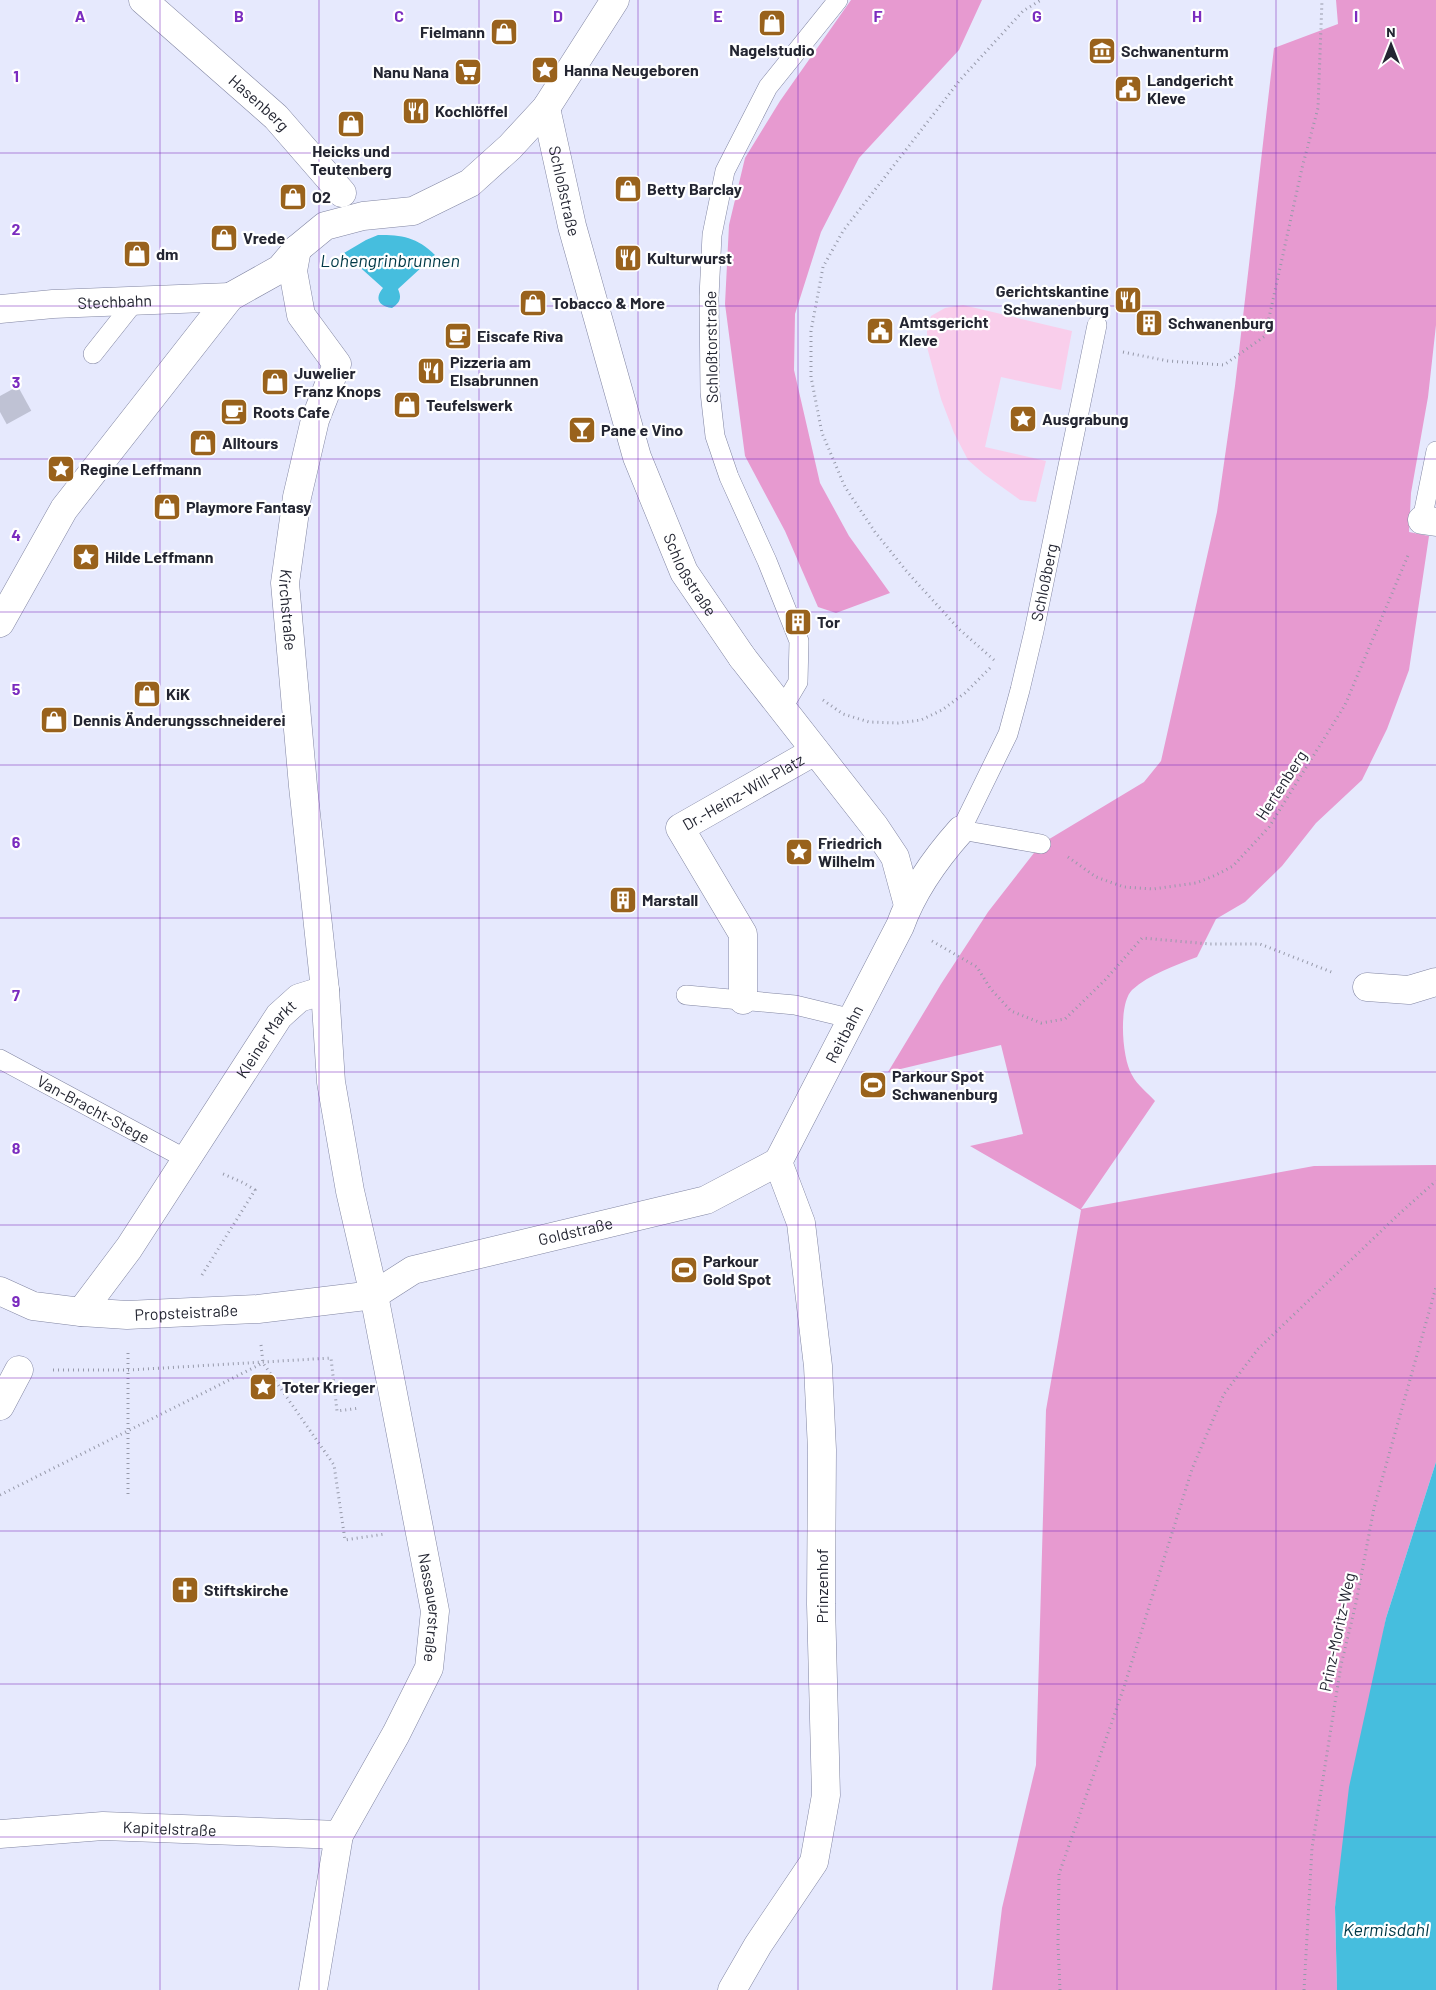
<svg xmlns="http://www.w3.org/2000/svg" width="1436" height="1990" font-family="Barlow,sans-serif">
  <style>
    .green { fill: #f9ceeb }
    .forest { fill: #e79ad0 }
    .water { fill: #46bede }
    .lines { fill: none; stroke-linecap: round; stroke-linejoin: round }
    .pedestrian-tunnel { stroke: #bfc2d4; stroke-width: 28; stroke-dasharray: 28 14; stroke-linecap: butt }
    .service-casing { stroke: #8185a2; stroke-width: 20 }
    .pedestrian-casing { stroke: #8185a2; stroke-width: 29 }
    .minor-casing { stroke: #8185a2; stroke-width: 29 }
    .path { stroke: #9699a9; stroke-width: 3; stroke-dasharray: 1 4; stroke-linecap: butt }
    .service { stroke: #fff; stroke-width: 19 }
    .pedestrian { stroke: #fff; stroke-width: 28 }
    .minor { stroke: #fff; stroke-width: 28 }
    .grid { fill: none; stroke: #7b2cbf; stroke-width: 1; stroke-opacity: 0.55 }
    .labels { text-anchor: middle; stroke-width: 4.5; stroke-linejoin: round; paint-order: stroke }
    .poi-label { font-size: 16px; font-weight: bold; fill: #242632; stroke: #fff; text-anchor: start }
    .street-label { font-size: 16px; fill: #242632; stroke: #fff }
    .water-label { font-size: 18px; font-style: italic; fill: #013947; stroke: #fff }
    .grid-label { font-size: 16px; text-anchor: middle; font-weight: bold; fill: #7b2cbf; stroke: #fff; stroke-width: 4.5; stroke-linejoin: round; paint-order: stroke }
  </style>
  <rect width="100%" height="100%" fill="#e6e9fd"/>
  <path class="green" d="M 963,305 L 1072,331 L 1061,390 L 1001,377 L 985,447 L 1046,461 L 1036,502 L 1020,500 L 984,474 L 968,460 L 954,433 L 941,399 L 927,347 L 927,328 L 931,316 L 945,308 Z"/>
  <path class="forest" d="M 851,0 L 982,0 L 959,50 L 859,158 L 821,232 L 795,314 L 794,370 L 820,483 L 849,536 L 890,593 L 836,613 L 818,607 L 785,531 L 745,456 L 725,304 L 729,225 L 745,158 L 780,101 Z
    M 1336,0 L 1436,0 L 1436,325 L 1428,397 L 1411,493 L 1409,532 L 1429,536 L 1409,670 L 1387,729 L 1362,780 L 1316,823 L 1282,866 L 1245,902 L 1216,919 L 1197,957 C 1174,966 1150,974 1132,990 C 1118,1004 1122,1059 1132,1075 C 1137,1085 1148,1093 1155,1101 L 1081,1209 L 1314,1166 L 1436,1165 L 1436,1462 L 1386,1618 L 1335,1907 L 1337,1990 L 992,1990 L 1002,1908 L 1036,1765 L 1046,1410 L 1081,1210 L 970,1146 L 1023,1134 L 1001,1045 L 888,1072 L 941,984 L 988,912 L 1041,844 L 1144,782 L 1161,761 L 1217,512 L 1235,386 L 1274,48 L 1338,24 Z"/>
  <path class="water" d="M 378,235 C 402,235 417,237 435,255 L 398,289 C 402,298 400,303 392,308 C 379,306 374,299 383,288 L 344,253 L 366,240 Z
    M 1436,1462 L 1436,1990 L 1337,1990 L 1335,1907 L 1349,1787 L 1386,1618 Z"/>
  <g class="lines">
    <path class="pedestrian-tunnel" d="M 0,412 L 31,395"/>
    <g class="service-casing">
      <g id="service">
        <path d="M 93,354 L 135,301"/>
        <path d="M 1422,520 L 1436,451"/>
        <path d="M 782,709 L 798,682 L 799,641 L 767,561 L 729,477 L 715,436 L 710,392 L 709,297 L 712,235 L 725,171 L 768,87 L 838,0"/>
        <path id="s1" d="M 1041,844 L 961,830 L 1008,734 L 1020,690 L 1034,631 L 1097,325"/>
        <path d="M 686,995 L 795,1005 L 853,1019"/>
        <path id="s2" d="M 0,1059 L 188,1160"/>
      </g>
    </g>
    <g class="pedestrian-casing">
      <g id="pedestrian">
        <path id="s3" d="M 546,108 L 572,226 L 637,457 L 684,572 L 742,657"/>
        <path id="s4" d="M 297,249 L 293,271 L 301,315 L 337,364 L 315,420 L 297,497 L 285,583 L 303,786 L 325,990"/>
        <path id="s5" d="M 0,309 L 53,304 L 230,297"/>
        <path d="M 0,623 L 64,509 L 230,297 L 280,269 L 297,249 L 325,226 L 363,216 L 413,211 L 470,183 L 510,147 L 546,108 L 615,0"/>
        <path id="s6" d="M 743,1000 L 743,934 L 680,828 L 815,751"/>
        <path d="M 0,1406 L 19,1370"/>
      </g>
    </g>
    <g class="minor-casing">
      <g id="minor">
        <path id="s7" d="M 143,0 L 276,117 L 342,193"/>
        <path d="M 1422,520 L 1436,522"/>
        <path d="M 742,657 L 875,827 L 895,857 L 908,905"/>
        <path d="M 1367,987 L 1409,990 L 1436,982"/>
        <path id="s8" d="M 778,1162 L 900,926 C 913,890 936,858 961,830"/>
        <path id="s9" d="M 0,1291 L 33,1306 L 81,1312 L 127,1315 L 258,1309 L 374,1295 L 413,1270 L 706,1200 L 778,1162"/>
        <path id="s10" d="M 81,1312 L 129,1248 L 279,1016 L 299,998 L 325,990 L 331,1082 L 350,1191 L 374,1295 L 435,1611 L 429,1668 L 396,1734 L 339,1835 L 313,1990"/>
        <path id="s11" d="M 0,1834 L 103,1826 L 339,1835"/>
        <path d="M 732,1990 L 758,1945 L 814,1862 L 826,1795 L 821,1604 L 822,1450 L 818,1366 L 801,1223 L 778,1162"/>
      </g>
    </g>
    <path class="path" d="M 1123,352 L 1168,361 L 1224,365 L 1265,336 L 1302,168 L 1318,108 L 1322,0
      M 994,660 L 959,629 L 908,573 L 875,532 L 845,487 L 822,433 L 811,377 L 811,331 L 823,267 L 843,231 L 960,80 L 1023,11 L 1041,0
      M 823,700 L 843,714 L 869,722 L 898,723 L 921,720 L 942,710 L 965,693 L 992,666
      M 1068,857 L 1096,877 L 1124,887 L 1153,889 L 1196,883 L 1216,875 L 1233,866 L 1269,827 L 1345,705 L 1409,553
      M 932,941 L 977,967 L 990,988 L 1011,1011 L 1041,1023 L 1065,1019 L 1105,980 L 1142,938 L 1210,944 L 1260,944 L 1334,973
      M 202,1275 L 255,1190 L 244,1183 L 221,1173
      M 261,1345 L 263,1363 L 334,1465 L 345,1540 L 385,1534
      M 53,1370 L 129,1370 L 331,1358 L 337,1411 L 360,1408
      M 128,1494 L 128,1350
      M 0,1495 L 261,1364
      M 1060,1990 L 1058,1945 L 1059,1874 L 1124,1687 L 1192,1469 L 1224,1394 L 1258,1349 L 1399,1214 L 1436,1181
      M 1304,1990 L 1312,1848 L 1341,1665 L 1356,1603 L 1374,1508 L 1436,1287"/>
    <use href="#service" class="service"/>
    <use href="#pedestrian" class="pedestrian"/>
    <use href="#minor" class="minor"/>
  </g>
  <path class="grid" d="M 160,0 L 160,1990M 319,0 L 319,1990M 479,0 L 479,1990M 638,0 L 638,1990M 798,0 L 798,1990M 957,0 L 957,1990M 1117,0 L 1117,1990M 1276,0 L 1276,1990M 0,153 L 1436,153M 0,306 L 1436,306M 0,459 L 1436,459M 0,612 L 1436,612M 0,765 L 1436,765M 0,918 L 1436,918M 0,1072 L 1436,1072M 0,1225 L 1436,1225M 0,1378 L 1436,1378M 0,1531 L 1436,1531M 0,1684 L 1436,1684M 0,1837 L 1436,1837"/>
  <defs>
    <g id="shop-square" transform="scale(1.4375)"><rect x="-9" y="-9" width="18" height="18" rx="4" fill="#99621c" stroke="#fff"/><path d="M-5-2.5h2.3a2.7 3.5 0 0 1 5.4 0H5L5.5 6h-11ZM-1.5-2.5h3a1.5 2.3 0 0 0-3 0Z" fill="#fff"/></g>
    <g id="museum-square" transform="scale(1.4375)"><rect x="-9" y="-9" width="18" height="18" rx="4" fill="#99621c" stroke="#fff"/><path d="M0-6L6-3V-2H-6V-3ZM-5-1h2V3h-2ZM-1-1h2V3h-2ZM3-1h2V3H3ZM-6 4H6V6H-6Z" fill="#fff"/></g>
    <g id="sight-square" transform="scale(1.4375)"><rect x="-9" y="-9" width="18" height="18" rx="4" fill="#99621c" stroke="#fff"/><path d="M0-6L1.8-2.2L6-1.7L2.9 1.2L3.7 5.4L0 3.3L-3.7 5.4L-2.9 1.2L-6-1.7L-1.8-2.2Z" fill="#fff"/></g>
    <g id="supermarket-square" transform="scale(1.4375)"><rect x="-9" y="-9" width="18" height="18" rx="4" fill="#99621c" stroke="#fff"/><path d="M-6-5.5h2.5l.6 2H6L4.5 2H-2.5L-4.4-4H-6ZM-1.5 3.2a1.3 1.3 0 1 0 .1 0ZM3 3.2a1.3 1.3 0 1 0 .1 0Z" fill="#fff"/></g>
    <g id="civic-square" transform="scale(1.4375)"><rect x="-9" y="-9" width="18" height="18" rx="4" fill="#99621c" stroke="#fff"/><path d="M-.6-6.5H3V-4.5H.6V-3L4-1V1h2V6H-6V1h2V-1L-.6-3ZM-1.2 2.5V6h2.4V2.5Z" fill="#fff"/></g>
    <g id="restaurant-square" transform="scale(1.4375)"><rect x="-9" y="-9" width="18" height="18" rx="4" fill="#99621c" stroke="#fff"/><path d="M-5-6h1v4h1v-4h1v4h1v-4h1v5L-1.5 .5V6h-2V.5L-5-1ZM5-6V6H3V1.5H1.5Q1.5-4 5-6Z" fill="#fff"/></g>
    <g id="building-square" transform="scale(1.4375)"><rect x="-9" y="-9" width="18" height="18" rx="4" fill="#99621c" stroke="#fff"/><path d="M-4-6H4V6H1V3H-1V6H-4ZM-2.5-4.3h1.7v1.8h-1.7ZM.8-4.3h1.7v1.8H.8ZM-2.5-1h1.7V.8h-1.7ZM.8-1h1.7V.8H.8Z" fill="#fff"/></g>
    <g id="cafe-square" transform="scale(1.4375)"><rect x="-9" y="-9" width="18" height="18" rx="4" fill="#99621c" stroke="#fff"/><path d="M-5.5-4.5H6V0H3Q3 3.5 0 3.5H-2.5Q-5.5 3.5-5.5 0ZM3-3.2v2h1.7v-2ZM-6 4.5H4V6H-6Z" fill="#fff"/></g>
    <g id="bar-square" transform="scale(1.4375)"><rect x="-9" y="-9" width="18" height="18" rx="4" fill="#99621c" stroke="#fff"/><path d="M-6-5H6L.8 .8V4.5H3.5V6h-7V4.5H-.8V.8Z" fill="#fff"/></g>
    <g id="stadium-square" transform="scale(1.4375)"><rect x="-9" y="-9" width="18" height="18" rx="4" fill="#99621c" stroke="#fff"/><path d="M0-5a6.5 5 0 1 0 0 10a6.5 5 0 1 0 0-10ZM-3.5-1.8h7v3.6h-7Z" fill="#fff"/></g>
    <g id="church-square" transform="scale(1.4375)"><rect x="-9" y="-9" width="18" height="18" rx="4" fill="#99621c" stroke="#fff"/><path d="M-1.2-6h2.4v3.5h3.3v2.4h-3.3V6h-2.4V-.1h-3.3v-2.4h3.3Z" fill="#fff"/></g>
  </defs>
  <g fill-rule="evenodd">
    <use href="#shop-square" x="772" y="23"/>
    <use href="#shop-square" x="504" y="32"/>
    <use href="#museum-square" x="1102" y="51"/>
    <use href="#sight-square" x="545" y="70"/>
    <use href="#supermarket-square" x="468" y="72"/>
    <use href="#civic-square" x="1128" y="89"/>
    <use href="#restaurant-square" x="416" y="111"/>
    <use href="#shop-square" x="351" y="124"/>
    <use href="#shop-square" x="628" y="189"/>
    <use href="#shop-square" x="293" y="197"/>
    <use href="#shop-square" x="224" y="238"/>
    <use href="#shop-square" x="137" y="254"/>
    <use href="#restaurant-square" x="628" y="258"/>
    <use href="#restaurant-square" x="1128" y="300"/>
    <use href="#shop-square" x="533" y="303"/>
    <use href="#building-square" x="1149" y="323"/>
    <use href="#civic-square" x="880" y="331"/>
    <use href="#cafe-square" x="458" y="336"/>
    <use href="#restaurant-square" x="431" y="371"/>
    <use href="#shop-square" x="275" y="382"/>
    <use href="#shop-square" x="407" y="405"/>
    <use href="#cafe-square" x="234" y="412"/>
    <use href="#sight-square" x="1023" y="419"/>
    <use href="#bar-square" x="582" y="430"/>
    <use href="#shop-square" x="203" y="443"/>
    <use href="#sight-square" x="61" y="469"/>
    <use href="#shop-square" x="167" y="507"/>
    <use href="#sight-square" x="86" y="557"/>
    <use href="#building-square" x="798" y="622"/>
    <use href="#shop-square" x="147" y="694"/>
    <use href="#shop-square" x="54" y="720"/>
    <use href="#sight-square" x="799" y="852"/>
    <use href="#building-square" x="623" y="900"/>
    <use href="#stadium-square" x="873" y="1085"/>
    <use href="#stadium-square" x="684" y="1270"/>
    <use href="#sight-square" x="263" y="1387"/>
    <use href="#church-square" x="185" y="1590"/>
  </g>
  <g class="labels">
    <g class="poi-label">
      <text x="485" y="38" text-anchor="end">Fielmann</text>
      <text x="772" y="56" text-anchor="middle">Nagelstudio</text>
      <text x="1121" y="57">Schwanenturm</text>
      <text x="564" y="76">Hanna Neugeboren</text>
      <text x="449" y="78" text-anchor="end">Nanu Nana</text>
      <text x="1147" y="86">Landgericht<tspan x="1147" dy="18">Kleve</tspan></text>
      <text x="435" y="117">Kochlöffel</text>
      <text x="351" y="157" text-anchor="middle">Heicks und<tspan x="351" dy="18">Teutenberg</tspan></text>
      <text x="647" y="195">Betty Barclay</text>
      <text x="312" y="203">O2</text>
      <text x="243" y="244">Vrede</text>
      <text x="156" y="260">dm</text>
      <text x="647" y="264">Kulturwurst</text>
      <text x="1109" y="297" text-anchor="end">Gerichtskantine<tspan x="1109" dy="18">Schwanenburg</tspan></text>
      <text x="552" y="309">Tobacco &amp; More</text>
      <text x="899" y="328">Amtsgericht<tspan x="899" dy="18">Kleve</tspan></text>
      <text x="1168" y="329">Schwanenburg</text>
      <text x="477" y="342">Eiscafe Riva</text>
      <text x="450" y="368">Pizzeria am<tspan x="450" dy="18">Elsabrunnen</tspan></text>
      <text x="294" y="379">Juwelier<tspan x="294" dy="18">Franz Knops</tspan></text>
      <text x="426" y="411">Teufelswerk</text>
      <text x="253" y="418">Roots Cafe</text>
      <text x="1042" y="425">Ausgrabung</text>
      <text x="601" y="436">Pane e Vino</text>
      <text x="222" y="449">Alltours</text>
      <text x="80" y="475">Regine Leffmann</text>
      <text x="186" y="513">Playmore Fantasy</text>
      <text x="105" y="563">Hilde Leffmann</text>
      <text x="817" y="628">Tor</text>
      <text x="166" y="700">KiK</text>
      <text x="73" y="726">Dennis Änderungsschneiderei</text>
      <text x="818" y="849">Friedrich<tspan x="818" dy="18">Wilhelm</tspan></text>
      <text x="642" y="906">Marstall</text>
      <text x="892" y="1082">Parkour Spot<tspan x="892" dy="18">Schwanenburg</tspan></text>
      <text x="703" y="1267">Parkour<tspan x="703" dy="18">Gold Spot</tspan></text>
      <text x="282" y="1393">Toter Krieger</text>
      <text x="204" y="1596">Stiftskirche</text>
    </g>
    <g class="street-label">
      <text dy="6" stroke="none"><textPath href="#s7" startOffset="155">Hasenberg</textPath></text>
      <text dy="6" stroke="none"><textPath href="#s3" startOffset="85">Schloßstraße</textPath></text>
      <text dy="6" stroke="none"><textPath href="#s5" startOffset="115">Stechbahn</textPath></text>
      <text transform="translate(711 347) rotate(-91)" y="6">Schloßtorstraße</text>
      <text dy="6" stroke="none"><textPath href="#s3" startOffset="490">Schloßstraße</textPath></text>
      <text dy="6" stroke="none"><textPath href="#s1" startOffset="344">Schloßberg</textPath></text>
      <text dy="6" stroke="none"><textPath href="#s4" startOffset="381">Kirchstraße</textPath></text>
      <text transform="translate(1281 785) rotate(-57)" y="6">Hertenberg</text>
      <text dy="6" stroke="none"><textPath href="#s6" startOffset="262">Dr.-Heinz-Will-Platz</textPath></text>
      <text dy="6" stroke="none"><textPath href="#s8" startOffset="144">Reitbahn</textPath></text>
      <text dy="6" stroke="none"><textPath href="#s10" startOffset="330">Kleiner Markt</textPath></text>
      <text dy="6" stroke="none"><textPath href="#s2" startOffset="106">Van-Bracht-Stege</textPath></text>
      <text dy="6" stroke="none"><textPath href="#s9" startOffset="592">Goldstraße</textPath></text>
      <text dy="6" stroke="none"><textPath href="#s9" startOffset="190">Propsteistraße</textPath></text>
      <text transform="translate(822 1586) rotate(-90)" y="6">Prinzenhof</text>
      <text dy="6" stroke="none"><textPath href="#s10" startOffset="1038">Nassauerstraße</textPath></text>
      <text transform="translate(1337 1632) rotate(-78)" y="6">Prinz-Moritz-Weg</text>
      <text dy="6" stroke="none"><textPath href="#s11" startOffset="170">Kapitelstraße</textPath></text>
    </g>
    <g class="water-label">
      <text x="390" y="267">Lohengrinbrunnen</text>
      <text x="1386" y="1936">Kermisdahl</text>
    </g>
  </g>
  <g class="grid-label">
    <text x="80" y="22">A</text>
    <text x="239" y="22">B</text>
    <text x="399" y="22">C</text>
    <text x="558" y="22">D</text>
    <text x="718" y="22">E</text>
    <text x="878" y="22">F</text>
    <text x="1037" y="22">G</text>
    <text x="1197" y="22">H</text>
    <text x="1356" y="22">I</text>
    <text x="16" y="82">1</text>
    <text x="16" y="235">2</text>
    <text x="16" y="388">3</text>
    <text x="16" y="541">4</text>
    <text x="16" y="695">5</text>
    <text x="16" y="848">6</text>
    <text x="16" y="1001">7</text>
    <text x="16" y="1154">8</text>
    <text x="16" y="1307">9</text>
  </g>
  <g transform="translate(1391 45)" stroke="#ffffff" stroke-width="4" paint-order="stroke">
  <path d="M0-4L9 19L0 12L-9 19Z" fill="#242632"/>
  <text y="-8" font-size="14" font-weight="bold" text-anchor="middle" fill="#242632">N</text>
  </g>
</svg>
